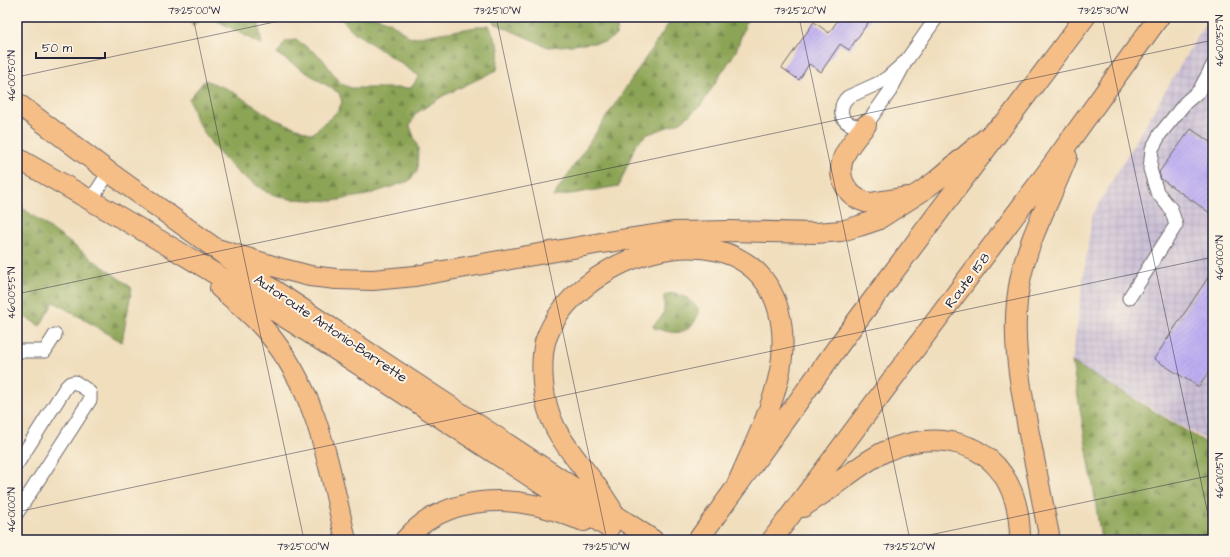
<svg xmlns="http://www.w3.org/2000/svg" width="1230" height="557" font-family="'Architects Daughter',sans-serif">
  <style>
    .industrial { fill: url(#industrial-grid) }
    .forest { fill: url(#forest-firs); stroke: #576348 }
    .building { fill: url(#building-hatch) }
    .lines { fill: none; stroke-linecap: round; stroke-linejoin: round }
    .minor-casing { stroke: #6a6468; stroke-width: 15 }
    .highway-casing { stroke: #6a6468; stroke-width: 22 }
    .minor { stroke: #fff; stroke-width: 13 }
    .highway { stroke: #f6be87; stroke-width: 20 }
    .ticks { fill: none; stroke: #22223b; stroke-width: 1; stroke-opacity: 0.45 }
    .labels { text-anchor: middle; stroke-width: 4; stroke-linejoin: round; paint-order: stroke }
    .street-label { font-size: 14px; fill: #22223b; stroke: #fcf5e5 }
    .neatline { fill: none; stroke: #22223b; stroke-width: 1.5 }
    .ticks-label { font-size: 10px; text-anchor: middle; fill: #22223b }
  </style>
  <defs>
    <pattern id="industrial-grid" width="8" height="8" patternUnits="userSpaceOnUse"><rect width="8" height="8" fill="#cbbfd5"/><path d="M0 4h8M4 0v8" fill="none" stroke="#aea4b8"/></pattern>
    <pattern id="forest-firs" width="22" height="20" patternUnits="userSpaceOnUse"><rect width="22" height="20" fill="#8ca455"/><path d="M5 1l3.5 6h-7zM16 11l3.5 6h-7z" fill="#728548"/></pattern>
    <pattern id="building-hatch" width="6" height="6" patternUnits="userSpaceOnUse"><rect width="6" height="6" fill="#beaef3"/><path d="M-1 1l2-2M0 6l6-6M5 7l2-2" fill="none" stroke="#a395d1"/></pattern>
  </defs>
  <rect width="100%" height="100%" fill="#fcf5e5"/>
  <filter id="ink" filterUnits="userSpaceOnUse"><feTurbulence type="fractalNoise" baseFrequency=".025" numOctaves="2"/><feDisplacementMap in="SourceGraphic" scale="8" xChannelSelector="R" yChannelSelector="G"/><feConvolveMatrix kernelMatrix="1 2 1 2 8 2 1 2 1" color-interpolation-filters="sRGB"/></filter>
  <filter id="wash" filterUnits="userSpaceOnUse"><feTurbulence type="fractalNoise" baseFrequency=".012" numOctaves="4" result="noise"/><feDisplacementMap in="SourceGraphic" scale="16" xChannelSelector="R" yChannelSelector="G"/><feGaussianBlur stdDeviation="0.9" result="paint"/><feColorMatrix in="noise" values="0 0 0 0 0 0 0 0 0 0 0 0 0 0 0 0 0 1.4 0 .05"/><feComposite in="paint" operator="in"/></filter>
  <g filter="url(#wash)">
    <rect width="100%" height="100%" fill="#f0debd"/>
    <path class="industrial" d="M 1209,17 L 1213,17 L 1213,444 L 1072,362 L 1092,215 Z"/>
    <path class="forest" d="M 188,17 L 257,17 L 258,18 L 262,45 L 212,18 L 201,18 L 193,26 Z
      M 339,17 L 376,17 L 390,22 L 411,38 L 489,25 L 499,48 L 497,70 L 443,96 L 415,114 L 410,126 L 418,148 L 417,172 L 409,181 L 367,195 L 333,201 L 290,199 L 268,193 L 239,174 L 216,150 L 196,120 L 189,99 L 205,80 L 230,90 L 274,119 L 312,134 L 338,111 L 342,102 L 339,93 L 277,54 L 286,41 L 297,40 L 322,58 L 340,83 L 351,88 L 411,88 L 419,76 L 354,32 Z
      M 490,17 L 617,17 L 618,26 L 616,35 L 606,42 L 548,47 L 494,23 Z
      M 673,17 L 748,17 L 736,51 L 701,105 L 681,122 L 646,135 L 636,144 L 619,186 L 553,197 Z
      M 17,204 L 132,288 L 122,342 L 54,302 L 40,326 L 17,312 Z
      M 675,293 L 687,298 L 698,308 C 699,315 697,319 692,325 C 680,337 670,332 654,328 L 653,326 C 655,322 659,320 662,316 C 665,311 664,302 664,296 L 668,294 Z
      M 1072,362 L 1213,447 L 1213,540 L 1101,540 L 1093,486 Z"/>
    <g id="blocks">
      <path class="building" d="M 840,17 L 872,17 L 849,50 L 840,44 L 821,72 L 809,64 L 799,80 L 782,68 L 814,22 L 829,33 Z
        M 1191,129 L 1213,144 L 1213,215 L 1161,179 L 1159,172 Z
        M 1213,270 L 1213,365 L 1199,387 L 1154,359 Z"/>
    </g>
  </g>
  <g filter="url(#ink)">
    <use href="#blocks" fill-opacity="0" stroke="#6a6468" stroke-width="1"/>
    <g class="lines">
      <g class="minor-casing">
        <path id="minor" d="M 906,61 L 887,78 L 879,83 L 848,97 C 840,104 838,118 850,124 C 855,127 861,126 866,125 L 890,91 L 906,61 L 937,17
          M 91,200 L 109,172
          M 1129,298 L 1176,225 L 1171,209 L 1157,192 L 1150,169 L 1152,149 L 1160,134 L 1186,102 L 1199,91 L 1213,65
          M 17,351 L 45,351 L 55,335
          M 17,464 L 66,387 L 70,383 L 75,382 L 87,390 L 90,393 L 90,400 L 17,513"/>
      </g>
      <g class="highway-casing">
        <path id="highway" d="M 17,103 L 109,172 L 269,287 L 653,540
          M 866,125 C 858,135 849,145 844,156 C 835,178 848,199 870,203 L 907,197
          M 17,158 C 90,200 163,241 235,286 C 361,364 485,447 609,528
          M 214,248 L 283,269 L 310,276 L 336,279 L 373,280 L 415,276 L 601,243 L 675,232 L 730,231 L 816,233 L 841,231 L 859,226 L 877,220 L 922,191 L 937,180 L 1004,123
          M 220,288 C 236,302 253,315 267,332 C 319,394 328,464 346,540
          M 803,507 C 811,501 820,496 828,490 C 847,476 865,461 886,451 C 934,430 991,439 1012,492 C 1018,507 1020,524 1020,540
          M 611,508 C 605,499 599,489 592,480 C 567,446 547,428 543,383 C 542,370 542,355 545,342 C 552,320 568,300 586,286 C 664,223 792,231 782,357 C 778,399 753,447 736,487
          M 405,540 C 437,503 488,495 534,505 C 551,508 567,515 584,521
          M 698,540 L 847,334 L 1085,17
          M 772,540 L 1045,175 L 1159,17
          M 1050,540 C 1043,506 1037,472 1030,439 C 1020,385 1009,330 1021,276 C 1030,234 1052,197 1067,157"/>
      </g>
      <use href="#minor" class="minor"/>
      <use href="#highway" class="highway"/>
    </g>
  </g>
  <path class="ticks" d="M 193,17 L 304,540M 496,17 L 607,540M 799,17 L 910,540M 1102,17 L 1213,538M 17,77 L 298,17M 17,294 L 1213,40M 17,512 L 1213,257M 906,540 L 1213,475"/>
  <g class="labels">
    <g class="street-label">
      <text transform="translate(967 280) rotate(-53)" y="5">Route 158</text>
      <text transform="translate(331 328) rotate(34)" y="5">Autoroute Antonio-Barrette</text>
    </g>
  </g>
  <rect width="1230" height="557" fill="none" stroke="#fcf5e5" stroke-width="44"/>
  <path d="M36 52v6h69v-6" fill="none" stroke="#22223b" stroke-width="2"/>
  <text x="42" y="52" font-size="12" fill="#22223b" stroke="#fcf5e5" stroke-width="3" paint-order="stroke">50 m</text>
  <rect x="22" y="22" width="1186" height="513" class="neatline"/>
  <g class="ticks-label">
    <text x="194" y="14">73°25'00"W</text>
    <text x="497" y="14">73°25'10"W</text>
    <text x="800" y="14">73°25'20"W</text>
    <text x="1103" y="14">73°25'30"W</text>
    <text transform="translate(1219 41) rotate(-90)" y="4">46°00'55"N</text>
    <text transform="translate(11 76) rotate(-90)" y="4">46°00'50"N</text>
    <text transform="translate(1219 258) rotate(-90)" y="4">46°01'00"N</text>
    <text transform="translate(11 293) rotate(-90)" y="4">46°00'55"N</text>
    <text transform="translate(1219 476) rotate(-90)" y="4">46°01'05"N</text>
    <text transform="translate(11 510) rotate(-90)" y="4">46°01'00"N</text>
    <text x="303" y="550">73°25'00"W</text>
    <text x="606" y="550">73°25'10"W</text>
    <text x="909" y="550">73°25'20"W</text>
  </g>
</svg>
